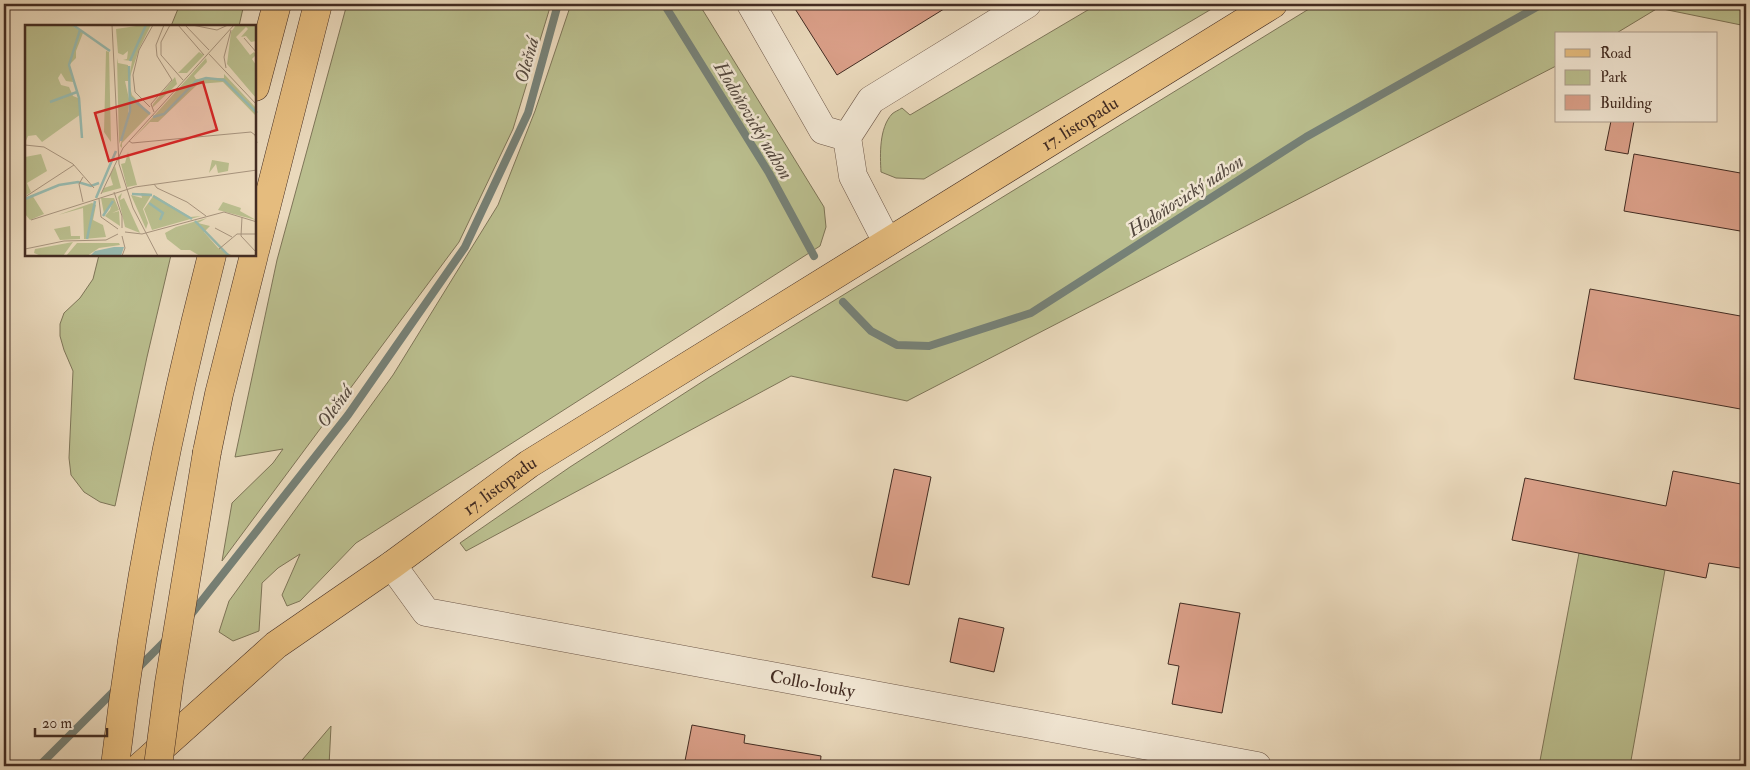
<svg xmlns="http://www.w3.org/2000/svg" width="1750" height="770" font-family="'IM FELL Double Pica',serif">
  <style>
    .green { fill: #babe8e; stroke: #7e7558 }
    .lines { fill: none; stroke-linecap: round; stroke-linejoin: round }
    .stream { stroke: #768177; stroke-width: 8 }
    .building { fill: #da9f88; stroke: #432c22 }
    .minor-casing { stroke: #6d5748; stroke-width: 29 }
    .major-casing { stroke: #432c22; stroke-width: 29 }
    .highway-casing { stroke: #432c22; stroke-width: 29 }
    .minor { stroke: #f1e6d3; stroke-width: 28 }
    .major { stroke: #e5bc7e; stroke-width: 28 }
    .highway { stroke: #e5bc7e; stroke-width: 28 }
    .highway-bridge-casing { stroke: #432c22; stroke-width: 29; stroke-linecap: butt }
    .highway-bridge { stroke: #e5bc7e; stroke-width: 28 }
    .labels { text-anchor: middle; stroke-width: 5; stroke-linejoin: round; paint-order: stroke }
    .street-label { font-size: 18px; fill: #432c22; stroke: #f1e6d3 }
    .water-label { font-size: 19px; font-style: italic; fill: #54483e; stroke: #f1e6d3 }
    .inset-river { fill: none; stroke: #98baaf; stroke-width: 2.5 }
    .inset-road { fill: none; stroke: #a7947e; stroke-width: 1 }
    .view { fill: #d62828; fill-opacity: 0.15; stroke: #d62828; stroke-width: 2.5 }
    .inset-edge { fill: none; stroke: #432c22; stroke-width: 2.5 }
  </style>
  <rect width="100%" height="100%" fill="#ead9bc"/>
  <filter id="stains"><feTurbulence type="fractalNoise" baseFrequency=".004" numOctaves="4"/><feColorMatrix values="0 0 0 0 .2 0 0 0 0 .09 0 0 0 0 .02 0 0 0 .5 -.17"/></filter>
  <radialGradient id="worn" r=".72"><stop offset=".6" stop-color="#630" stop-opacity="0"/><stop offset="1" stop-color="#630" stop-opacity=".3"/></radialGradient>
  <path class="green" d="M 180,4 L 244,4 L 239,26 L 171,26 Z
    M 347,4 L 551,4 L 513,129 L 459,242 L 222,561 L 232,503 L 273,463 L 283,449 L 235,457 L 277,260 Z
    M 571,4 L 699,4 L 824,207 L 826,227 L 820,246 L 356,543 L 300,601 L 287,606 L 282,595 L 300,554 L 278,568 L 262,583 L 259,631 L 233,641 L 219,632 L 229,601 L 393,375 L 498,205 L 535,111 Z
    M 1098,4 L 1220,4 L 924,179 L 896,178 L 881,172 C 880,155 879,128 892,114 C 894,112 899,110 902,108 L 910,115 Z
    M 1317,4 L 1746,4 L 1746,26 L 1658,8 L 1615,34 L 1556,34 L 1556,66 L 907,401 L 791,376 L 466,551 L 460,543 L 570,467 L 708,378 Z
    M 99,255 L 171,255 L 147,357 L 115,506 L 100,502 L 84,492 L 71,475 L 69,458 L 73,371 L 64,350 L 60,336 L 60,324 L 64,313 L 80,298 L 93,279 Z
    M 1579,553 L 1665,570 L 1630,766 L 1539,766 Z
    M 331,726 L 329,766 L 297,766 Z"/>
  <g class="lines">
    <path class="stream" d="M 664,4 L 769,173 L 814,256
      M 843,302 L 871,331 L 897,345 L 929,346 L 1031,313 L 1306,137 L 1542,4
      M 189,617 L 348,415 L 465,247 L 528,113 L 558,4
      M 136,670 L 167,639
      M 39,766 L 117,688"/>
  </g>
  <path class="building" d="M 792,4 L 952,4 L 837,75 Z
    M 1611,121 L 1634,121 L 1628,154 L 1605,150 Z
    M 1634,154 L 1746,174 L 1746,232 L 1624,211 Z
    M 1590,289 L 1746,317 L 1746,410 L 1574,379 Z
    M 894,469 L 931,477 L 909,585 L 872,577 Z
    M 1673,471 L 1746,485 L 1746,569 L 1709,563 L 1706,578 L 1512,540 L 1525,478 L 1666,506 Z
    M 1180,603 L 1240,613 L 1222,713 L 1172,704 L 1179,666 L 1168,664 Z
    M 959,618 L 1004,628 L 994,672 L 950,662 Z
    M 692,725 L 745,735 L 744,743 L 821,756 L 820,766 L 684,766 Z"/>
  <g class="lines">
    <g class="minor-casing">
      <g id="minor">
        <path d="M 751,4 L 823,130 L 847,137"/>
        <path d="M 887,242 L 853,176 L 847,137 L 871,100 L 1027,4"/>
        <path id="s1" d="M 392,565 L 426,612 L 1257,766"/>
      </g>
    </g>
    <g class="major-casing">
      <g id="major">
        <path id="s2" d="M 141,766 L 276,645 L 392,565 L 529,464 L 1273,4"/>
      </g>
    </g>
    <g class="highway-casing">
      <path id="highway" d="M 255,87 L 277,4
        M 255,251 L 318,4
        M 207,452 L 219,394 L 254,255
        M 115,766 C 135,594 169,423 212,255"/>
    </g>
    <use href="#minor" class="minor"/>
    <use href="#major" class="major"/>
    <use href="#highway" class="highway"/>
    <g class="highway-bridge-casing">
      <path id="highway-bridge" d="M 158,766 L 169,683 L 207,452"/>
    </g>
    <use href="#highway-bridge" class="highway-bridge"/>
  </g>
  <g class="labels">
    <g class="street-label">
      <text dy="6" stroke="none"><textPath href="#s2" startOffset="1140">17. listopadu</textPath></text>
      <text dy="6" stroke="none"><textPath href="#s2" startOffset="456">17. listopadu</textPath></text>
      <text dy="6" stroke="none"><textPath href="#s1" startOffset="451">Collo-louky</textPath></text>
    </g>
    <g class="water-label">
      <text transform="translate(526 60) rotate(-75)" y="7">Olešná</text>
      <text transform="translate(754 120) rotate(59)" y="7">Hodoňovický náhon</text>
      <text transform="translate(1185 195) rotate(-33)" y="7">Hodoňovický náhon</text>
      <text transform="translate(334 406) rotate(-54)" y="7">Olešná</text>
    </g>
  </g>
  <g transform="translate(25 25)">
    <rect width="231" height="231" fill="#ead9bc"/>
    <path d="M 0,0 L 46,0 L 58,8 L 51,26 L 51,33 L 44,40 L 48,57 L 41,56 L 36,48 L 33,53 L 36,60 L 44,62 L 48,71 L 53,73 L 56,89 L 17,117 L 11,110 L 3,111 L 0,118 ZM 118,0 L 126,0 L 114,24 L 104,55 L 107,36 L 98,35 L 102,34 L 103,26 L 98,30 L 93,28 L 91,4 ZM 211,0 L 231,0 L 231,16 L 226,17 L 221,11 L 216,12 L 223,4 L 221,2 L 211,12 L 225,30 L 229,27 L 231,30 L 227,34 L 231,40 L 231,73 L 202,39 L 206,7 ZM 81,26 L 84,27 L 86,117 L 79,107 ZM 174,27 L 179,30 L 162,48 L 153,48 ZM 92,33 L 93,38 L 103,40 L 103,56 L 100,56 L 104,74 L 103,95 L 94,119 ZM 181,33 L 182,37 L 169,51 L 171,54 L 199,53 L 199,49 L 231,83 L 231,91 L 198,57 L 173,59 L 133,97 L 125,97 L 108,114 ZM 150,52 L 152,59 L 127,83 L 128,79 ZM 104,58 L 107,70 L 125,89 L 97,118 L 97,123 L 95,121 L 104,92 ZM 103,127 L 112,160 L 102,162 L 96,139 L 100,138 ZM 16,129 L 22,146 L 2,158 L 6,167 L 0,171 L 0,132 ZM 187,135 L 204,138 L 203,146 L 193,148 L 191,139 L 184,148 ZM 90,141 L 96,163 L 77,168 L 79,163 L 88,160 L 85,150 ZM 97,168 L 95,175 L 99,173 L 115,208 L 100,202 L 93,172 ZM 116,168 L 127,169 L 118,184 L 123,198 L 121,204 L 106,170 L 117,173 ZM 7,170 L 19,189 L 5,195 L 0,189 L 0,173 ZM 129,170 L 165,192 L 176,191 L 127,205 L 119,184 ZM 76,173 L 89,173 L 94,185 L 87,188 L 94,186 L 95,201 L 80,191 L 85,185 L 88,175 L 79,189 ZM 198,177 L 216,183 L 215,186 L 231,195 L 193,185 ZM 67,178 L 71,180 L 68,195 L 78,200 L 81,212 L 59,214 L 58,183 L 33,190 ZM 182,193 L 173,198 L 185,201 L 179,207 L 193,223 L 208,231 L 175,231 L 165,225 L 156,225 L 142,214 L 140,208 L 151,202 ZM 45,201 L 46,211 L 55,211 L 55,214 L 35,215 L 29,204 ZM 48,217 L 38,231 L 16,231 L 9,228 L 10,224 ZM 52,218 L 94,218 L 95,220 L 74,223 L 62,231 L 41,231 Z" fill="#babe8e"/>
    <path d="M 89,222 L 99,222 L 96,231 L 65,231 L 70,226 Z" fill="#98baaf"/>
    <path class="inset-river" d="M 48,0 L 85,26M 55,5 L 44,40 L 54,73 L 57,113M 105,36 L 121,0M 105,72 L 125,89M 25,77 L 52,67M 128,92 L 139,89 L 171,56 L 181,53 L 199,55 L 232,88M 96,116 L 105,86 L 104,41M 107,169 L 127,170M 128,171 L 167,194M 71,173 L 91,126M 0,174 L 34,160 L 53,157 L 66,161 L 74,158M 124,178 L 138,188 L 135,195M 78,191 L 88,176M 170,196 L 204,231M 62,214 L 70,176"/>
    <path class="inset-road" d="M 87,0 L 94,139 L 108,183 L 133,231M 145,0 L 136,17 L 136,30 L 158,55M 153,0 L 179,30M 160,0 L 184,25M 167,0 L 192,5 L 203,0M 219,13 L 232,28M 184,29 L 232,80M 201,43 L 199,32 L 206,5M 125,82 L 110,67 L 108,50 L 114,25 L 128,0M 129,87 L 126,79 L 147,55 L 132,31 L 131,20 L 139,0M 104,116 L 107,118 L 226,107 L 230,110 L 232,118M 0,120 L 19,122 L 48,139 L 69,163M 129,159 L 132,163 L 162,177 L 181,191M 89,167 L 97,191 L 97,203M 76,169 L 98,123 L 209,0M 0,172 L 49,140M 74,174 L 76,192 L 93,204M 58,177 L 54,159 L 58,152M 217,192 L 216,211 L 232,228M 6,195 L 110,162 L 232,145M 190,203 L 207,212M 100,207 L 117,209 L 199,187 L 232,197M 0,224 L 39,216 L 81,215 L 93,209M 194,224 L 212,209 L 232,209M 97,231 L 100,223 L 97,211"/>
    <path class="view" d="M 178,57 L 192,105 L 84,136 L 70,88 Z"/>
    <rect width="231" height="231" class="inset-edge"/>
  </g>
  <rect width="1750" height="770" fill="none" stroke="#ead9bc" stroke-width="20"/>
  <rect x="5" y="5" width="1740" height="760" fill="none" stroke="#432c22" stroke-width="2.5"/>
  <rect x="10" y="10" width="1730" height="750" fill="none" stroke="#432c22"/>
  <rect x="1555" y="32" width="162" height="90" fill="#f1e6d3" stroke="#ab9c8c"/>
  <rect x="1565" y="49" width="25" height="8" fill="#e5bc7e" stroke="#ab9c8c"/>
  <text x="1600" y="58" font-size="15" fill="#432c22">Road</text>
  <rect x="1565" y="70" width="25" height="15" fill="#babe8e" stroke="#ab9c8c"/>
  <text x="1600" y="82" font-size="15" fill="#432c22">Park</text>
  <rect x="1565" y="95" width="25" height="15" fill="#da9f88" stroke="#ab9c8c"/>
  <text x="1600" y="108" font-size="15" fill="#432c22">Building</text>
  <path d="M35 728v8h72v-8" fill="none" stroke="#432c22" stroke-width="2.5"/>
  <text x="42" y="728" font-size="15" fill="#432c22" stroke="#f1e6d3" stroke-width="4" paint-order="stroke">20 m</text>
  <rect width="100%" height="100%" filter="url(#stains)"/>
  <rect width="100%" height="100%" fill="url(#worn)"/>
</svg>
